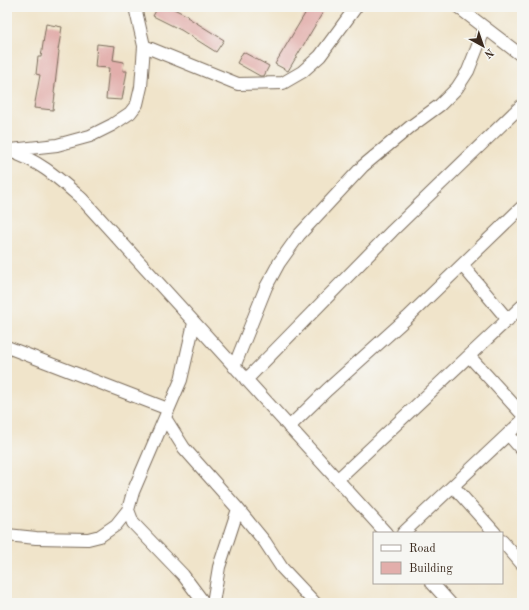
<svg xmlns="http://www.w3.org/2000/svg" width="529" height="610" font-family="'Old Standard TT',serif">
  <style>
    .building { fill: #e2aeab }
    .lines { fill: none; stroke-linecap: round; stroke-linejoin: round }
    .minor-casing { stroke: #7a6b5a; stroke-width: 14 }
    .minor { stroke: #fff; stroke-width: 12 }
  </style>
  <rect width="100%" height="100%" fill="#f6f6f2"/>
  <filter id="ink" filterUnits="userSpaceOnUse"><feTurbulence type="fractalNoise" baseFrequency=".025" numOctaves="2"/><feDisplacementMap in="SourceGraphic" scale="8" xChannelSelector="R" yChannelSelector="G"/><feConvolveMatrix kernelMatrix="1 2 1 2 8 2 1 2 1" color-interpolation-filters="sRGB"/></filter>
  <filter id="wash" filterUnits="userSpaceOnUse"><feTurbulence type="fractalNoise" baseFrequency=".012" numOctaves="4" result="noise"/><feDisplacementMap in="SourceGraphic" scale="16" xChannelSelector="R" yChannelSelector="G"/><feGaussianBlur stdDeviation="0.9" result="paint"/><feColorMatrix in="noise" values="0 0 0 0 0 0 0 0 0 0 0 0 0 0 0 0 0 1.4 0 .05"/><feComposite in="paint" operator="in"/></filter>
  <g filter="url(#wash)">
    <rect width="100%" height="100%" fill="#f0e4ca"/>
    <g id="blocks">
      <path class="building" d="M 158,7 L 170,7 L 188,16 L 187,17 L 224,40 L 216,52 L 181,30 L 153,16 Z
        M 309,7 L 326,7 L 288,71 L 275,64 Z
        M 46,24 L 62,27 L 58,50 L 59,51 L 54,93 L 55,94 L 53,110 L 34,108 L 40,75 L 36,74 L 38,57 L 41,57 Z
        M 97,44 L 115,46 L 113,60 L 124,62 L 123,71 L 127,71 L 122,100 L 106,99 L 109,68 L 95,67 Z
        M 243,52 L 269,66 L 264,76 L 260,76 L 237,63 Z"/>
    </g>
  </g>
  <g filter="url(#ink)">
    <use href="#blocks" fill-opacity="0" stroke="#7a6b5a" stroke-width="1"/>
    <g class="lines">
      <g class="minor-casing">
        <path id="minor" d="M 458,7 L 522,56
          M 144,46 L 238,84 L 283,83 L 302,72 L 320,56 L 356,7
          M 7,150 C 40,161 57,177 82,199 L 386,533
          M 11,150 L 57,145 L 90,136 L 112,125 L 130,113 L 137,104 L 141,87 L 144,46 L 135,7
          M 462,265 L 508,320
          M 7,347 L 168,409
          M 469,356 L 522,414
          M 234,367 L 266,287 L 279,263 L 299,235 L 363,166 L 410,127 L 440,105 L 457,88 L 468,71 L 485,28
          M 246,380 L 392,231 L 522,105
          M 165,418 L 184,448 L 238,509 L 265,542 L 282,568 L 315,603
          M 289,427 L 327,390 L 407,318 L 522,207
          M 508,434 L 522,450
          M 338,479 L 522,306
          M 453,486 L 495,533
          M 128,510 L 133,523 L 183,575 L 204,603
          M 403,533 L 522,421
          M 7,535 L 36,538 L 88,539 L 100,536 L 116,525 L 128,510 L 133,492 L 181,380 L 194,323
          M 502,541 L 522,564
          M 432,583 L 450,603
          M 213,603 L 219,567 L 238,509"/>
      </g>
      <use href="#minor" class="minor"/>
    </g>
  </g>
  <rect width="529" height="610" fill="none" stroke="#f6f6f2" stroke-width="24"/>
  <rect x="373" y="532" width="130" height="52" fill="#f6f6f2" stroke="#aba49d"/>
  <rect x="381" y="545" width="20" height="6" fill="#ffffff" stroke="#aba49d"/>
  <text x="409" y="552" font-size="12" fill="#3b2a1e">Road</text>
  <rect x="381" y="562" width="20" height="12" fill="#e2aeab" stroke="#aba49d"/>
  <text x="409" y="572" font-size="12" fill="#3b2a1e">Building</text>
  <g transform="translate(483 46) rotate(140)" stroke="#f6f6f2" stroke-width="3" paint-order="stroke">
  <path d="M0-3L7 15L0 10L-7 15Z" fill="#3b2a1e"/>
  <text y="-6" font-size="11" font-weight="bold" text-anchor="middle" fill="#3b2a1e">N</text>
  </g>
</svg>
